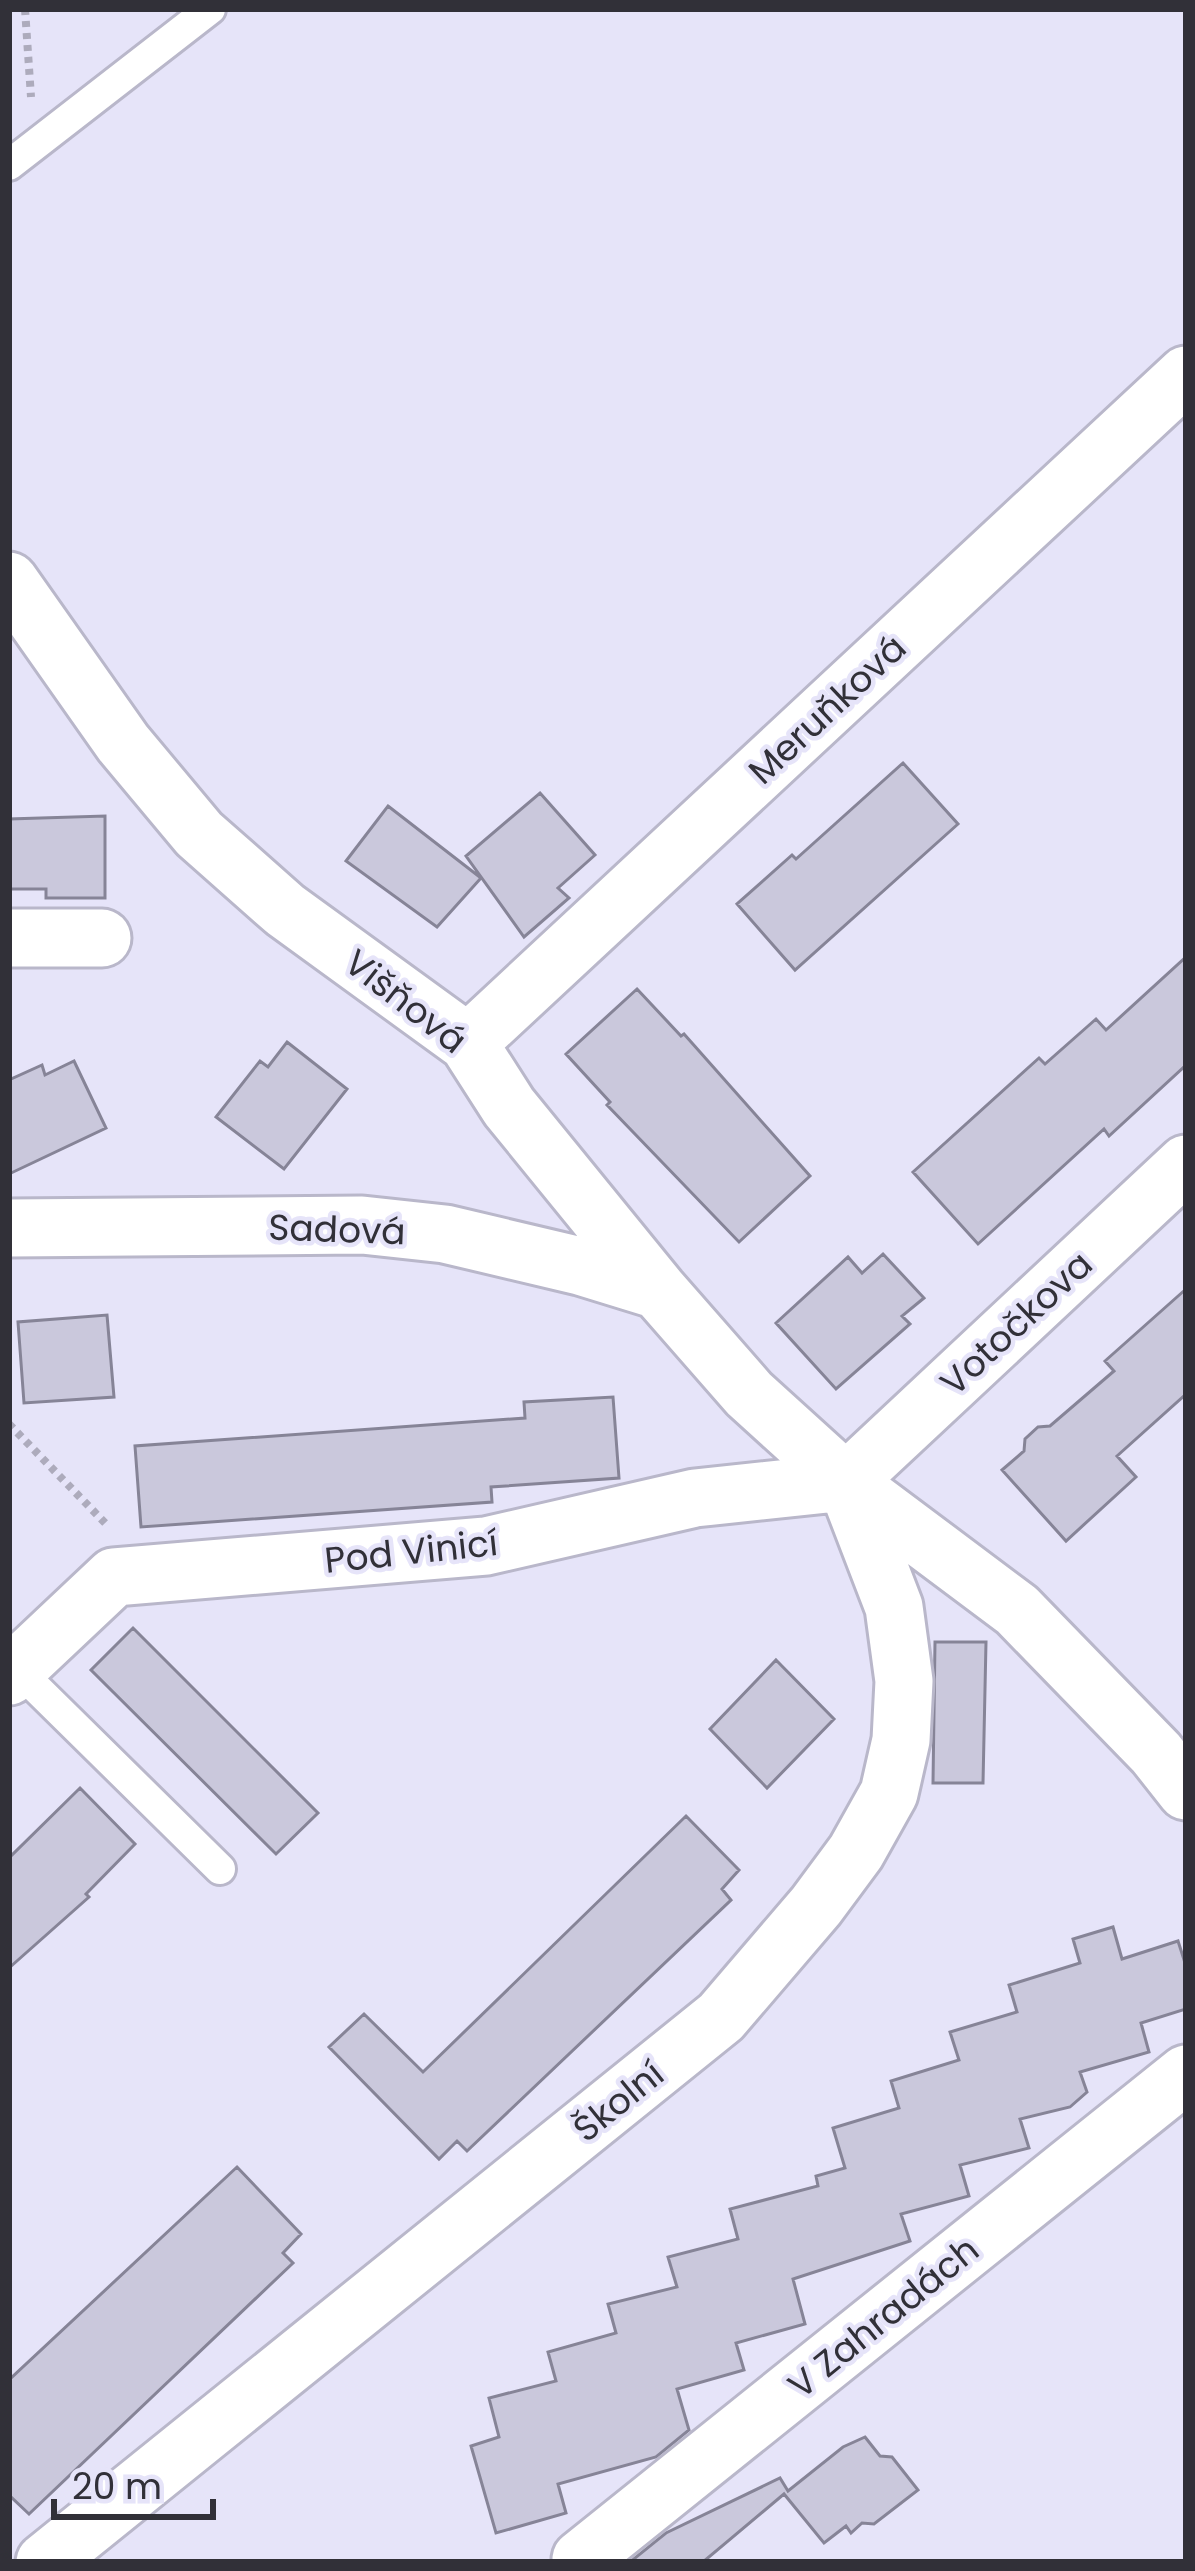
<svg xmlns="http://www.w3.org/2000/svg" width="1195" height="2571" font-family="Poppins,sans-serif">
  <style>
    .building { fill: #cac8dc; stroke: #868497; stroke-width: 3 }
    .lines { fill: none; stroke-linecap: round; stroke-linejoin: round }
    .lane-casing { stroke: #b9b7ca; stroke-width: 36 }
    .street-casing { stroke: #b9b7ca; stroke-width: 63 }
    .path { stroke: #adabbc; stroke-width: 8; stroke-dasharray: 6 6; stroke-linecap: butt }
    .lane { stroke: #fff; stroke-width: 30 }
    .street { stroke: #fff; stroke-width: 57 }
    .labels { text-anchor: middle; stroke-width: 9; stroke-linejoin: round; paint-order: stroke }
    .street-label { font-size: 36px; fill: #313038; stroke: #e6e4f9 }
  </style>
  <rect width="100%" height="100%" fill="#e6e4f9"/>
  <path class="building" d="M 903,763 L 958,824 L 795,970 L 737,904 L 792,855 L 796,859 Z
    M 540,793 L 595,855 L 558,888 L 569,898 L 524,937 L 466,856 Z
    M 388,806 L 481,878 L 437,927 L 346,861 Z
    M 105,816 L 105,898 L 46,898 L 46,889 L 9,889 L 9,819 Z
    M 1186,957 L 1186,1065 L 1109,1136 L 1104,1129 L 978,1244 L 913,1172 L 1039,1058 L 1045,1064 L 1096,1019 L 1106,1030 Z
    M 637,989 L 681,1036 L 684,1034 L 810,1176 L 739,1242 L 607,1105 L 610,1102 L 566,1054 Z
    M 287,1042 L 347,1089 L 284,1169 L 216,1117 L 260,1061 L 268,1067 Z
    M 74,1061 L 106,1128 L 9,1174 L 9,1080 L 42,1065 L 45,1075 Z
    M 883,1254 L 924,1298 L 902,1316 L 910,1324 L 836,1389 L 776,1323 L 848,1257 L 862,1273 Z
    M 1186,1289 L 1186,1394 L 1117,1456 L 1136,1477 L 1066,1541 L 1002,1470 L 1024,1451 L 1025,1439 L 1038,1427 L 1050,1426 L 1114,1371 L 1105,1361 Z
    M 107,1315 L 114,1397 L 24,1403 L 18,1322 Z
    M 613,1397 L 619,1478 L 491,1487 L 492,1502 L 141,1527 L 135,1446 L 525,1418 L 524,1402 Z
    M 133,1628 L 318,1813 L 276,1854 L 91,1670 Z
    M 935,1642 L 986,1642 L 983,1783 L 933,1783 Z
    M 776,1660 L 834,1719 L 767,1788 L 710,1729 Z
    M 80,1788 L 135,1844 L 86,1894 L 89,1897 L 9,1968 L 9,1858 Z
    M 686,1816 L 739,1870 L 722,1889 L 731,1900 L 467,2151 L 457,2141 L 439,2159 L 329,2047 L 364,2014 L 423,2072 Z
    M 1113,1927 L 1122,1959 L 1178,1941 L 1186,1966 L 1186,2009 L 1141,2023 L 1149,2052 L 1080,2072 L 1087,2092 L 1070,2107 L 1020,2119 L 1029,2148 L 960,2165 L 969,2196 L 901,2214 L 910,2241 L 793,2279 L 805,2324 L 736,2343 L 744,2370 L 677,2389 L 689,2430 L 656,2457 L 558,2484 L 566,2513 L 496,2533 L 471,2446 L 499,2437 L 489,2398 L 556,2381 L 548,2352 L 616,2333 L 608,2304 L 677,2287 L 668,2257 L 738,2239 L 730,2209 L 818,2186 L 816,2176 L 845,2168 L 833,2128 L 899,2108 L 891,2081 L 959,2060 L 950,2032 L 1017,2012 L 1009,1985 L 1080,1963 L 1073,1939 Z
    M 237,2167 L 301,2234 L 283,2253 L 293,2263 L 29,2514 L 9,2495 L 9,2380 Z
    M 865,2437 L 880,2456 L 892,2457 L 918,2490 L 874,2524 L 862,2523 L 851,2533 L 846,2526 L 824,2543 L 784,2494 L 703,2562 L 630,2562 L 666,2533 L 780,2478 L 788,2491 L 843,2447 Z"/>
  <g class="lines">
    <g class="lane-casing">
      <path id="lane" d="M 9,165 L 210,9
        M 16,1668 L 220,1869"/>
    </g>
    <g class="street-casing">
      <path id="street" d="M 9,581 L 123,743 L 199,834 L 285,910 L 468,1043 L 509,1107 L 658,1290 L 749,1394 L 846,1482 L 1017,1610 L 1156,1753 L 1186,1791
        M 9,938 L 102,938
        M 468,1043 L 1186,375
        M 9,1228 L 362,1225 L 445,1234 L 580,1266 L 658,1290
        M 846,1482 L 1186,1164
        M 9,1676 L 114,1577 L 486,1546 L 695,1498 L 846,1482
        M 581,2559 L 1186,2074
        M 45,2562 L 721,2017 L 816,1906 L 856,1852 L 889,1793 L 901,1740 L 904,1681 L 894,1607 L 846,1482"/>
    </g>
    <path class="path" d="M 25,9 L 31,97
      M 9,1424 L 108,1526"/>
    <use href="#lane" class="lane"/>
    <use href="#street" class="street"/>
  </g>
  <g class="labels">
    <g class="street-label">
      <text transform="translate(827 709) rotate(-43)" y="13">Meruňková</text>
      <text transform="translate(406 1001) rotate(38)" y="13">Višňová</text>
      <text transform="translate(337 1229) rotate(2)" y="13">Sadová</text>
      <text transform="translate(1016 1323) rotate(-43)" y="13">Votočkova</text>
      <text transform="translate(411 1551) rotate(-6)" y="13">Pod Vinicí</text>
      <text transform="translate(618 2101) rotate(-39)" y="13">Školní</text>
      <text transform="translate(883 2317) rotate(-39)" y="13">V Zahradách</text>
    </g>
  </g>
  <rect width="1195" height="2571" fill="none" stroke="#313038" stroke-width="24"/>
  <path d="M54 2499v18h159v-18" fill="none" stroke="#313038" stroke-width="6"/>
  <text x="72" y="2499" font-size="36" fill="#313038" stroke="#e6e4f9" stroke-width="9" paint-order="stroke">20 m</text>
</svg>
